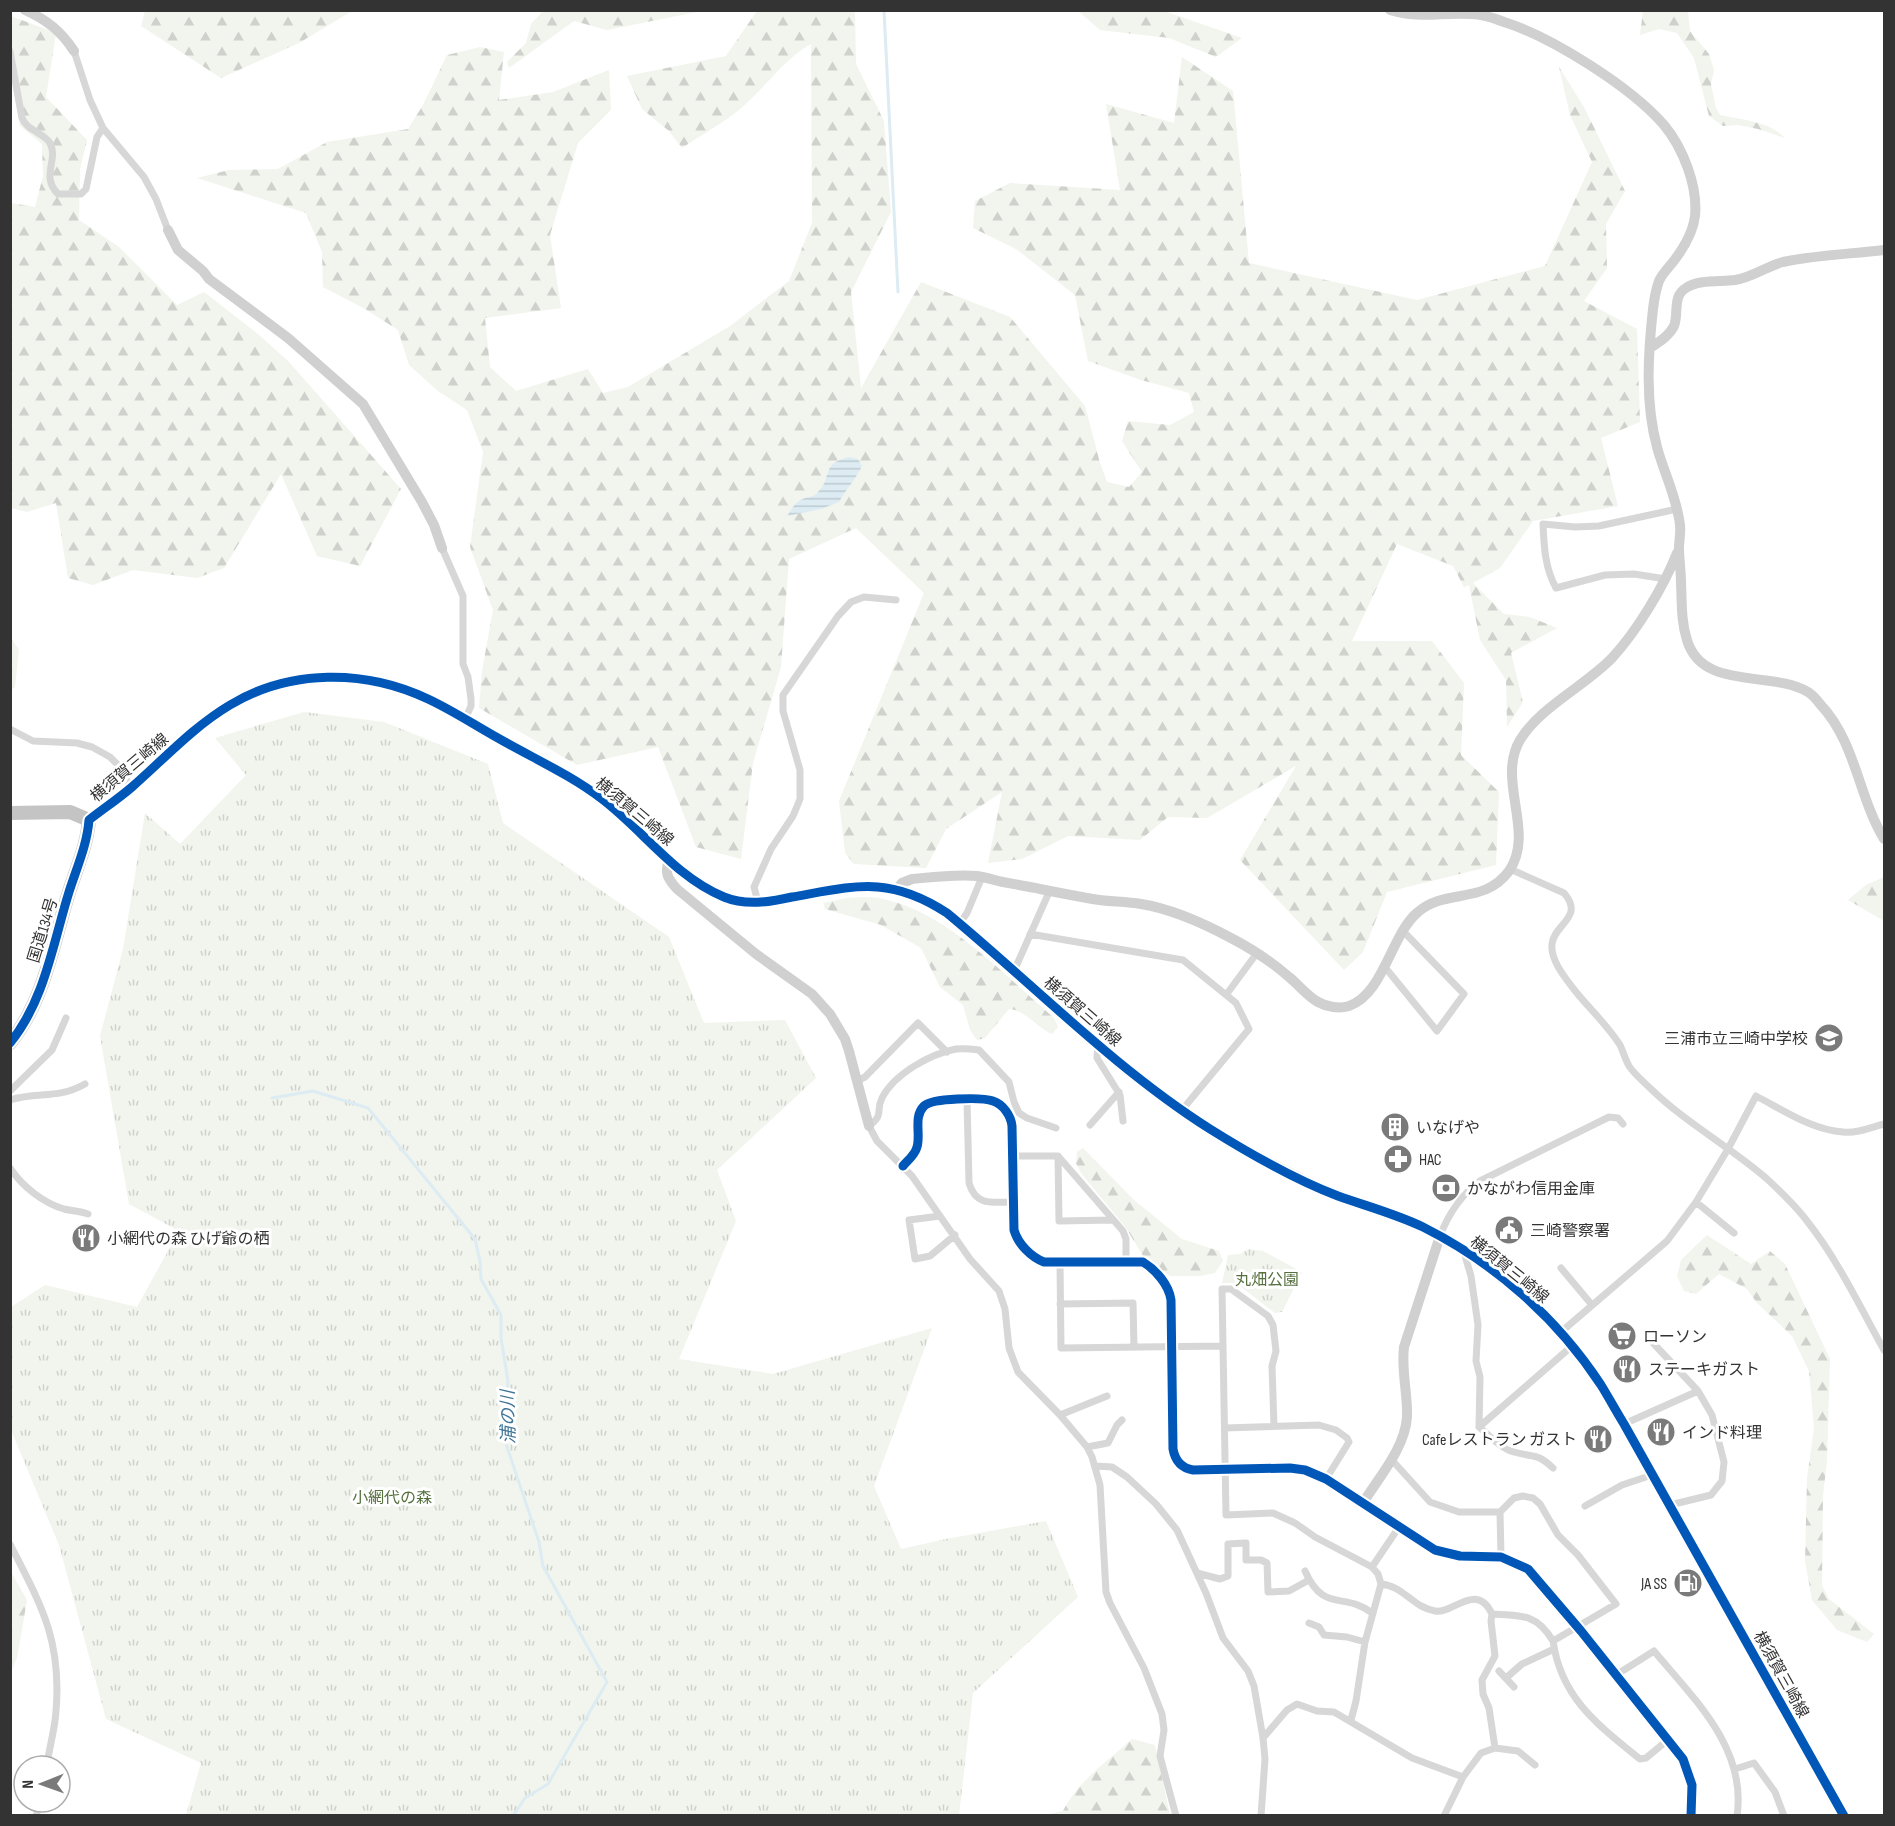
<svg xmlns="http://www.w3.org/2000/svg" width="1895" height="1826" font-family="'Sofia Sans Condensed','Noto Sans JP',sans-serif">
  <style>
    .forest { fill: url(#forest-firs) }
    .park { fill: url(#park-tufts) }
    .water { fill: url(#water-rules) }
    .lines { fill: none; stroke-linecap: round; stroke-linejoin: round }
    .stream { stroke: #ddebf3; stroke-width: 3 }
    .street { stroke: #d7d7d7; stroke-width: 7 }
    .secondary { stroke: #d0d0d0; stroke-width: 10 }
    .primary { stroke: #cacaca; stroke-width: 10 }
    .highway { stroke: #c4c4c4; stroke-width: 14 }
    .cycleway-casing { stroke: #fff; stroke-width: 13 }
    .cycleway { stroke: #0057b8; stroke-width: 9 }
    .labels { text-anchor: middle; stroke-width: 6; stroke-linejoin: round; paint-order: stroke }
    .street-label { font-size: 16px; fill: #333; stroke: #fff }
    .poi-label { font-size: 16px; fill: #333; stroke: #fff; text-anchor: start }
    .park-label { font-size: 16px; fill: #56703f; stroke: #fff }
    .water-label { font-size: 18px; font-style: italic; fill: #3f7597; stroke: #fff }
  </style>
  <defs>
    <pattern id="forest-firs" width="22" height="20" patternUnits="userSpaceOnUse" patternTransform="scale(1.5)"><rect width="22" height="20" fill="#f1f5ed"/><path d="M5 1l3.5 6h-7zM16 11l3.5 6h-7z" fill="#cfd2cc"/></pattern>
    <pattern id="park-tufts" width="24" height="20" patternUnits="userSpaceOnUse" patternTransform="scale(1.5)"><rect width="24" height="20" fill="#f1f5ed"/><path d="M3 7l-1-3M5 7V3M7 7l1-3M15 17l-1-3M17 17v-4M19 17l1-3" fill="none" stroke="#cfd2cc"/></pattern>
    <pattern id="water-rules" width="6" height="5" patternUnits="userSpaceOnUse" patternTransform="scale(1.5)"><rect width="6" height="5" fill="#ddebf3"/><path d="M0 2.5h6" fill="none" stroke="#becad1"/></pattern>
  </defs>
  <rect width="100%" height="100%" fill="#fff"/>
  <path class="forest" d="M 544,10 L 702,11 L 607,30 L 574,21 L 509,68 L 507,62 L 526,43 L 531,24 Z
    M 1643,10 L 1688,11 L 1690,31 L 1709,54 L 1714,70 L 1711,84 L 1716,108 L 1720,115 C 1742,120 1769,121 1785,138 L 1758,129 L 1738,125 L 1723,126 L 1709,116 L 1694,58 L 1677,33 L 1659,29 L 1640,35 Z
    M 145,11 L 145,10 L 352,11 L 299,43 L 221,78 L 141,26 Z
    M 757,11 L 855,11 L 856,64 L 884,121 L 891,212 L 851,292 L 861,388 L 921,282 L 1010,317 L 1085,406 L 1100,463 L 1107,482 L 1129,487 L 1142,472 L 1122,441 L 1128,421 L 1170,425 L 1194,412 L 1189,393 L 1141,380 L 1088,361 L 1075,295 L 1016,249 L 973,228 L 975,201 L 1010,183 L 1120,190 L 1106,104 L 1174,123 L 1182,57 L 1233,91 L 1249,263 L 1417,300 L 1545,266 L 1592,162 L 1570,115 L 1559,67 L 1584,107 L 1625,191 L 1606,224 L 1607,268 L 1584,301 L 1637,329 L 1640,422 L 1601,438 L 1618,506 L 1533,521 L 1500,568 L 1473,583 L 1504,614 L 1530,617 L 1557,628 L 1511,653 L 1523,702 L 1507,727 L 1506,680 L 1480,640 L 1469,585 L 1464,587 L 1453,566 L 1397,544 L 1352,641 L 1432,641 L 1464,683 L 1461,755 L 1499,792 L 1496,865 L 1387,892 L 1363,952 L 1344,970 L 1240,860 L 1296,766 L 1207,818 L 1168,817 L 1140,840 L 1068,836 L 1022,859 L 988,863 L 1002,792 L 946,829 L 926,868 L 854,864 L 845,853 L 839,801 L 924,593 L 856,528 L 789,559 L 781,667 L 753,763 L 741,859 L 696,847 L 658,747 L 577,765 L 479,708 L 482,671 L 493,610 L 470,547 L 483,452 L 467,410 L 438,391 L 409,365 L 398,330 L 365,309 L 323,287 L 322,252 L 306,213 L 197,178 L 229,170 L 278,169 L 327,142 L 408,129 L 423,105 L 447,55 L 480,47 L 504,52 L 499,100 L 553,92 L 609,70 L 611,110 L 578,143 L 550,235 L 561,308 L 485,318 L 490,367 L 516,391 L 588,369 L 603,393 L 628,387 L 730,326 L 789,281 L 812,223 L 811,44 C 783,59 765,89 740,109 C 722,124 701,135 682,148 L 669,131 L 642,109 L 627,76 L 726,56 Z
    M 1078,11 L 1164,11 L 1242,38 L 1216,57 L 1169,38 L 1100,30 Z
    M 11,16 L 56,33 L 46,97 L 87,140 L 80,169 L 79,220 L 119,247 L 177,305 L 204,292 L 258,334 L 289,362 L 401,489 L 360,566 L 317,556 L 281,474 L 224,568 L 197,578 L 133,570 L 93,585 L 68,578 L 56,503 L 27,512 L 11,508 L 11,203 L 35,207 L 43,176 L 42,144 L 20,126 L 11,79 Z
    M 10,636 L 19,650 L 15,687 L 11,690 Z
    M 1884,877 L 1884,921 L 1848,900 L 1866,885 Z
    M 847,898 C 858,898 872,896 883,899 C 947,912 1005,976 1054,1018 L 1058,1027 L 1052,1034 C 1037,1028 1026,1010 1009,1009 L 985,1038 L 977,1040 L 970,1030 L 963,1005 L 940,987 L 921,948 L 881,925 L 825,909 L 823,903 Z
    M 1083,1148 L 1134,1200 L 1182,1239 L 1219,1251 L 1223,1261 L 1215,1273 L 1200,1276 L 1170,1276 L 1143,1256 L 1126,1228 L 1081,1173 L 1076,1163 L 1077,1152 Z
    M 1707,1235 L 1751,1264 L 1770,1251 L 1785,1264 L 1830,1359 L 1827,1461 L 1823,1495 L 1822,1585 L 1829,1599 L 1874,1634 L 1867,1642 L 1837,1630 L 1812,1600 L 1805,1561 L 1807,1478 L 1814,1428 L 1809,1371 L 1792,1336 L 1757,1303 L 1747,1289 L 1719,1274 L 1696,1294 L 1684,1291 L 1677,1276 L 1681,1260 Z
    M 11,1572 L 27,1600 L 17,1658 L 11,1672 Z
    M 1132,1739 L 1155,1745 L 1170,1815 L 1042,1816 L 1063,1811 C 1077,1782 1109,1760 1132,1739 Z"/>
  <path class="park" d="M 304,712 L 384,722 L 488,764 L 503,823 L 669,937 L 704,1023 L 785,1020 L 816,1078 L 717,1170 L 736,1221 L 679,1359 L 773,1374 L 932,1328 L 874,1486 L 901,1549 L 946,1539 L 1046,1521 L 1078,1597 L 973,1693 L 959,1815 L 186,1815 L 201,1763 L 106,1719 L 59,1545 L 11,1430 L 11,1307 L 45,1285 L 137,1307 L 179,1231 L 129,1204 L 100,1036 L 123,949 L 145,813 L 180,844 L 246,775 L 215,738 Z
    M 1249,1249 L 1263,1251 L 1302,1272 L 1282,1312 L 1275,1313 L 1236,1283 L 1222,1283 L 1228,1255 L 1240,1254 Z"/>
  <path class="water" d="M 849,457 L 858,459 L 862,466 C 856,479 846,489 839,502 L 821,509 L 787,516 C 790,512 794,504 799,501 C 804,497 812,498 816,494 C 834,478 819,464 849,457 Z"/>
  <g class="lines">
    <path class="stream" d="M 884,10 L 898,292
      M 272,1098 L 313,1091 L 368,1108 L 475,1239 L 480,1261 L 481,1279 L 501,1315 L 501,1338 L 508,1381 L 505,1441 L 539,1542 L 543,1566 L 607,1682 L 548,1784 L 525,1798 L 513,1816"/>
    <path class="street" d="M 10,51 L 22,118 C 27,131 43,132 50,143 C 59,160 40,176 58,194 L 81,194 L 86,189 L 97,137 L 103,128
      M 74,51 L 90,100 L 103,128 L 144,177 L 156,199 L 168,230
      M 442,548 L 463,596 L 463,664 L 468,677 L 471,699 L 471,706 L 465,719
      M 1666,579 L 1634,574 L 1605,575 L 1556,588 C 1545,568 1544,547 1543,524 L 1575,527 L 1599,526 L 1677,509
      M 10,729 L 33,741 L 77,743 L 92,747 L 110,757 L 119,766 L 131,788
      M 1510,869 L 1564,893 C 1585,917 1554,924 1552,944 C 1550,961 1567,980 1576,992 C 1590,1009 1608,1026 1620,1045 C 1623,1051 1625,1059 1629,1066 C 1634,1074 1644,1082 1651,1089 C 1686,1123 1729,1146 1766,1178 C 1780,1191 1796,1206 1807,1221 C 1838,1260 1860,1307 1884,1350
      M 758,902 L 754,887 L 771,849 L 793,816 L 800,799 L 800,770 L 783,711 L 783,695 L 838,616 L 851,602 L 864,597 L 896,600
      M 960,923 L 967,913 L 982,877
      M 1030,934 L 1183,960 L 1236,1003 L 1249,1029 L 1182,1110
      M 1384,966 L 1437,1031 L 1464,994 L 1403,931
      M 1014,971 L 1050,890
      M 1226,995 L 1257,953
      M 1098,1044 L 1097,1058 L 1120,1095 L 1123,1121
      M 857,1081 L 865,1077 L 918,1023 L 947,1052
      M 10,1091 L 52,1050 L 66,1018
      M 10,1100 C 39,1091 56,1100 85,1084
      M 967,1100 L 969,1183 C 976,1207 993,1202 1014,1202
      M 1090,1125 L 1119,1092
      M 1056,1128 L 1027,1118 L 1019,1113 L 1014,1102 L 1009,1082 L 979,1050 C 972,1049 964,1048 956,1049 C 930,1054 894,1074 882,1098 C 875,1112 885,1114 869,1126 L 877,1141 L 912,1176 L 970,1259 L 999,1291 L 1005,1309 L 1009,1348 L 1018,1372 L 1060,1415 L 1087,1447 L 1092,1457 L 1100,1485 L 1106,1592 L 1110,1603 L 1144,1668 L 1162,1714 L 1164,1730 L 1160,1756 L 1176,1816
      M 1013,1156 L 1058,1156 L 1123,1231 L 1126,1239 L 1126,1261
      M 1058,1156 L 1059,1221 L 1113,1220
      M 903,1166 C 908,1160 915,1155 917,1147 C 921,1134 913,1117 924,1106 C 932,1098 982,1097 993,1101 C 1003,1104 1011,1116 1012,1126 L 1014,1230 C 1018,1244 1031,1257 1044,1262 L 1137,1261 C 1152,1264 1165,1281 1170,1295 L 1175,1455 C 1183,1476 1207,1469 1225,1469
      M 10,1168 C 22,1186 43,1203 64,1209 C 72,1211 80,1211 88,1214
      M 1696,1202 L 1734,1233
      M 940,1216 L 909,1220 L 915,1259 L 930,1256 L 955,1235
      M 1440,1236 C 1448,1215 1461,1195 1480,1181 L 1609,1117 L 1618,1118 L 1623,1124
      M 1463,1249 L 1471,1276 L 1478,1325 L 1476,1361 L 1480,1377 L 1479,1427 C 1489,1435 1501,1449 1514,1452 C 1534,1458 1536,1452 1553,1468
      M 1060,1263 L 1061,1348 L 1223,1346
      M 1561,1268 L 1592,1305
      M 1060,1304 L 1133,1303 L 1134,1347
      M 1561,1332 L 1667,1241 L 1696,1202 L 1728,1149 L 1756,1096 C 1783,1110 1812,1130 1843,1132 C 1856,1134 1872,1127 1884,1124
      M 1654,1344 L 1698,1391 L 1712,1415 L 1724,1462 L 1722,1481 L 1711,1495 L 1670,1505
      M 1060,1415 L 1107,1396
      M 1624,1424 L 1698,1391
      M 1274,1426 L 1272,1366 L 1276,1351 L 1273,1325 L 1268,1316 L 1231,1289 L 1222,1289 L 1226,1515 L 1273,1513 L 1295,1523 L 1315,1537 L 1372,1567 L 1399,1527
      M 1479,1427 L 1572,1346
      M 1225,1428 L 1319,1425 L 1336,1430 L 1347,1438 L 1349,1442 L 1326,1479
      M 1087,1447 L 1108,1443 L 1117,1425 L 1122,1420
      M 1391,1459 L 1430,1502 L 1459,1512 L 1500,1512
      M 1096,1466 L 1112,1467 L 1127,1477 L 1156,1504 L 1177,1530 L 1206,1593 L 1223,1638 L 1248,1671 L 1254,1686 L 1263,1738 L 1265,1759 L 1261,1816
      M 1585,1506 L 1622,1485 L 1652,1475
      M 10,1544 C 41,1605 62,1640 56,1711 C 55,1730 49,1747 47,1766
      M 1501,1557 L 1500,1512 L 1514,1498 L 1523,1496 L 1533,1498 L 1540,1504 L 1558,1535 L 1578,1555 L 1616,1604 L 1553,1641 C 1561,1698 1598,1725 1640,1759 L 1646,1758 L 1669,1739
      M 1305,1571 C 1324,1614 1344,1591 1372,1613
      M 1197,1573 L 1220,1579 L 1228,1576 L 1228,1544 L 1246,1543 L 1246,1560 L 1261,1560 L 1267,1563 L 1268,1592 L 1289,1591 L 1309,1580
      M 1381,1584 C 1404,1586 1412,1607 1435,1611 C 1453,1614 1477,1581 1492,1614 C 1521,1615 1537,1614 1553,1641
      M 1492,1614 L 1491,1621 L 1495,1656 L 1482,1680 L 1483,1694 L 1489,1708 L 1495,1748
      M 1309,1623 L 1319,1627 L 1324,1635 L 1347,1637 L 1365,1642
      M 1499,1671 L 1514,1687
      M 1616,1675 L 1654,1651 C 1694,1699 1747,1748 1737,1816
      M 1506,1678 L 1522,1664 L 1554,1649
      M 1351,1720 L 1356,1701 L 1365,1642 L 1381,1584 L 1378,1574 L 1372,1567
      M 1263,1738 L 1287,1710 L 1297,1704 L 1317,1711 L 1334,1712 L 1412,1758 L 1463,1777
      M 1735,1769 L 1754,1763 L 1775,1792 L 1784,1816
      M 36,1816 L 40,1802
      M 1444,1816 L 1463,1777 L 1481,1753 L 1495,1748 L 1518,1751 L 1535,1765"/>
    <path class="secondary" d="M 25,10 C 47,20 61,31 74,51
      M 1390,10 C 1419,19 1442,12 1471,14 C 1481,14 1494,18 1504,22 C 1552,37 1631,87 1664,125 C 1683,148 1698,186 1695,216 C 1693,233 1683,249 1673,262 C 1668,268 1662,274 1659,281 C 1656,289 1654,301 1653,309 C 1648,354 1645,403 1657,447 C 1664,473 1677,498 1680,525 C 1681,533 1679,540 1679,548 C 1679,559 1681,571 1681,583 C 1682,603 1681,621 1687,640 C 1702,691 1771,670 1808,692 C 1813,695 1817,700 1820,704 C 1856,742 1858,796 1884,839
      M 168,230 L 178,250 L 203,271 L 209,279 L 288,338 L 363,404 L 422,502 L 434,525 L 442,548
      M 1650,348 C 1659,342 1669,336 1674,326 C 1679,314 1672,296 1686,288 C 1699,279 1720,282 1735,280 C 1753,277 1767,266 1783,262 C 1816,255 1851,254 1884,250
      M 669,860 C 664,873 668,879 677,889 L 756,954 L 812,994 L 830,1014 L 845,1039 L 849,1051 L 869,1126
      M 897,889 L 902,883 L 912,879 C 933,877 956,874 977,876 C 985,877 994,880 1003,882 C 1031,887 1059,893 1087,898 C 1105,902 1123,901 1141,904 C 1173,909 1203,923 1231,938 C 1252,949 1272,962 1289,977 C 1299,985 1307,996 1318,1002 C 1327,1007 1339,1009 1349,1006 C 1384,994 1391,934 1418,912 C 1446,888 1484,905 1509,871 C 1536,832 1496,781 1520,740 C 1540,707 1585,686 1612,658 C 1637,631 1664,586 1677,553
      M 1225,1469 L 1290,1468 L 1315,1473 L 1435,1550 L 1460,1556 L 1501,1557 L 1528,1569 L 1581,1631 L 1683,1759 L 1692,1785 L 1691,1816
      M 1363,1503 C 1379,1477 1405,1448 1407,1417 C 1408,1394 1401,1371 1404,1347 L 1440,1236"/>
    <path class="primary" d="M 89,820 C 104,809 119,798 133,786 C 164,758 195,724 233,704 C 293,671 362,670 425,697 C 453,710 480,728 507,743 C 539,761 573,777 602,799 C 642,829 678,881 727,898 C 747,905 770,902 791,898 C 861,885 899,874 960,923 L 1121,1064 L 1182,1110 L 1207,1127 L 1257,1156 L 1318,1187 L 1422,1227 L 1458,1246 L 1484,1264 L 1526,1298 L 1561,1332 L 1602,1386 L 1624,1424 L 1844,1816"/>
    <path class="highway" d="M 10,813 L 70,812 L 89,820 C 87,845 77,867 69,892 C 53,943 45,1000 10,1043"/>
    <g class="cycleway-casing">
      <path id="cycleway" d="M 10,1043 C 45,1000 53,943 69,892 C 77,867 87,845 89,820 C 103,809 118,799 132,787 C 164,759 193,727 230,705 C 290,669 365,669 428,699 C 454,711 479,728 505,742 C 537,760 572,776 602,799 C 643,830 675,877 724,897 C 746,906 770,902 792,897 C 855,886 889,875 947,913 C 1034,985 1114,1068 1210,1129 C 1250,1154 1293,1179 1338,1196 C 1366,1206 1396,1214 1423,1227 C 1495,1263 1557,1318 1601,1385 C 1609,1398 1616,1411 1624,1424 L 1844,1816
        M 903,1166 C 908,1160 915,1155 917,1147 C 921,1134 913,1117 924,1106 C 932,1098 982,1097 993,1101 C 1003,1104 1011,1116 1012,1126 L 1014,1230 C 1018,1244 1031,1257 1044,1262 L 1143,1262 C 1156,1270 1169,1285 1171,1300 L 1173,1449 C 1175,1460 1181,1468 1193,1470 L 1290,1468 L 1305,1470 L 1326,1479 L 1435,1550 L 1460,1556 L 1501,1557 L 1528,1569 L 1581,1631 L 1683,1759 L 1692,1785 L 1691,1816"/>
    </g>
    <use href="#cycleway" class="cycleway"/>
  </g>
  <defs>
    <g id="school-disc" transform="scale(1.5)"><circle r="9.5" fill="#7a7a7a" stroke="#fff"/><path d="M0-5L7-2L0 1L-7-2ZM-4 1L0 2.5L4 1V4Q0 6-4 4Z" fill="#fff"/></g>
    <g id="building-disc" transform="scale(1.5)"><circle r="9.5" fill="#7a7a7a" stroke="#fff"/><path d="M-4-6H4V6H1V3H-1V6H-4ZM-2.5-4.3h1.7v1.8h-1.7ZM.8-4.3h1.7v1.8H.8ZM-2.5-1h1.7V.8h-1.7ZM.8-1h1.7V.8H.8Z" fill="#fff"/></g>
    <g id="pharmacy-disc" transform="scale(1.5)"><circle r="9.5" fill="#7a7a7a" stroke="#fff"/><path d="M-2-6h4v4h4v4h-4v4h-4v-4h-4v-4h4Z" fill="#fff"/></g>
    <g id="bank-disc" transform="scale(1.5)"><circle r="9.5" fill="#7a7a7a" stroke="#fff"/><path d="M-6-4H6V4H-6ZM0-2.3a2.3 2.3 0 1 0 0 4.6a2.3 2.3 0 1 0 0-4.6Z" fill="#fff"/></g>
    <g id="civic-disc" transform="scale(1.5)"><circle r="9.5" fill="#7a7a7a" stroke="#fff"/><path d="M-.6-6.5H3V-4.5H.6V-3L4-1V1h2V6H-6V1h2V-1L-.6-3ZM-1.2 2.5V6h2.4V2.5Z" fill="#fff"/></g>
    <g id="restaurant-disc" transform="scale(1.5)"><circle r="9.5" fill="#7a7a7a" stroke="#fff"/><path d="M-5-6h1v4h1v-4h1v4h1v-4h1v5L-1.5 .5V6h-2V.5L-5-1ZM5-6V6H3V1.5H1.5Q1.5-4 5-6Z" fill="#fff"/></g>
    <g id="supermarket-disc" transform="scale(1.5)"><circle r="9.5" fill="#7a7a7a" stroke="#fff"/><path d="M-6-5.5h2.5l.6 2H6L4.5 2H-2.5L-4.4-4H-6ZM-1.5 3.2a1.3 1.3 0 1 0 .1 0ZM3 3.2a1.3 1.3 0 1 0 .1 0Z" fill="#fff"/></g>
    <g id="fuel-disc" transform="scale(1.5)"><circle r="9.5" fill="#7a7a7a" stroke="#fff"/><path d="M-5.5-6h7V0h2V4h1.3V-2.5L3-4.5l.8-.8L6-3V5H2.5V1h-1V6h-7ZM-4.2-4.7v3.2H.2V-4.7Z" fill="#fff"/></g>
  </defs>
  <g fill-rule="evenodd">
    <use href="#school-disc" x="1829" y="1038"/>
    <use href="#building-disc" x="1395" y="1127"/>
    <use href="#pharmacy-disc" x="1398" y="1159"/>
    <use href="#bank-disc" x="1446" y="1188"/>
    <use href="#civic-disc" x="1509" y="1230"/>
    <use href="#restaurant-disc" x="86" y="1238"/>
    <use href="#supermarket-disc" x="1622" y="1336"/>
    <use href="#restaurant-disc" x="1627" y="1369"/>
    <use href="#restaurant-disc" x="1661" y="1432"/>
    <use href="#restaurant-disc" x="1598" y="1439"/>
    <use href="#fuel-disc" x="1688" y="1583"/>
  </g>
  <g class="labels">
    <g class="street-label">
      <text transform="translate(129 767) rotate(-40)" y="6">横須賀三崎線</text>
      <text transform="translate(635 811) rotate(40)" y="6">横須賀三崎線</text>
      <text transform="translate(42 930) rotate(-73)" y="6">国道134号</text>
      <text transform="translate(1083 1011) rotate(41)" y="6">横須賀三崎線</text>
      <text transform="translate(1510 1269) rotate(39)" y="6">横須賀三崎線</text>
      <text transform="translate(1782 1674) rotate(61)" y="6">横須賀三崎線</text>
    </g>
    <g class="poi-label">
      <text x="1808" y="1044" text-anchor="end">三浦市立三崎中学校</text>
      <text x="1416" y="1133">いなげや</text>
      <text x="1419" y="1165">HAC</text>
      <text x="1467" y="1194">かながわ信用金庫</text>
      <text x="1530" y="1236">三崎警察署</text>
      <text x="107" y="1244">小網代の森 ひげ爺の栖</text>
      <text x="1643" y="1342">ローソン</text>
      <text x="1648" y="1375">ステーキガスト</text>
      <text x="1682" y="1438">インド料理</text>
      <text x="1577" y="1445" text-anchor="end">Cafeレストラン ガスト</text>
      <text x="1667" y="1589" text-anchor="end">JA SS</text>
    </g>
    <g class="park-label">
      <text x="1267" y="1285">丸畑公園</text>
      <text x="392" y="1503">小網代の森</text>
    </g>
    <g class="water-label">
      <text transform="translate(508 1417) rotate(-91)" y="6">浦の川</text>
    </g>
  </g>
  <rect width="1895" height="1826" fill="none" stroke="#333333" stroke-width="24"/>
  <g transform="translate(42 1784) rotate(269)"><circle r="28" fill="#ffffff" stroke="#adadad" stroke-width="1.5"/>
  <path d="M0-4.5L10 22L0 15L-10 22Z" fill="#7a7a7a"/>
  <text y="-9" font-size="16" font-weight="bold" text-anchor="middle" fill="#333333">N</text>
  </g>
</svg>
